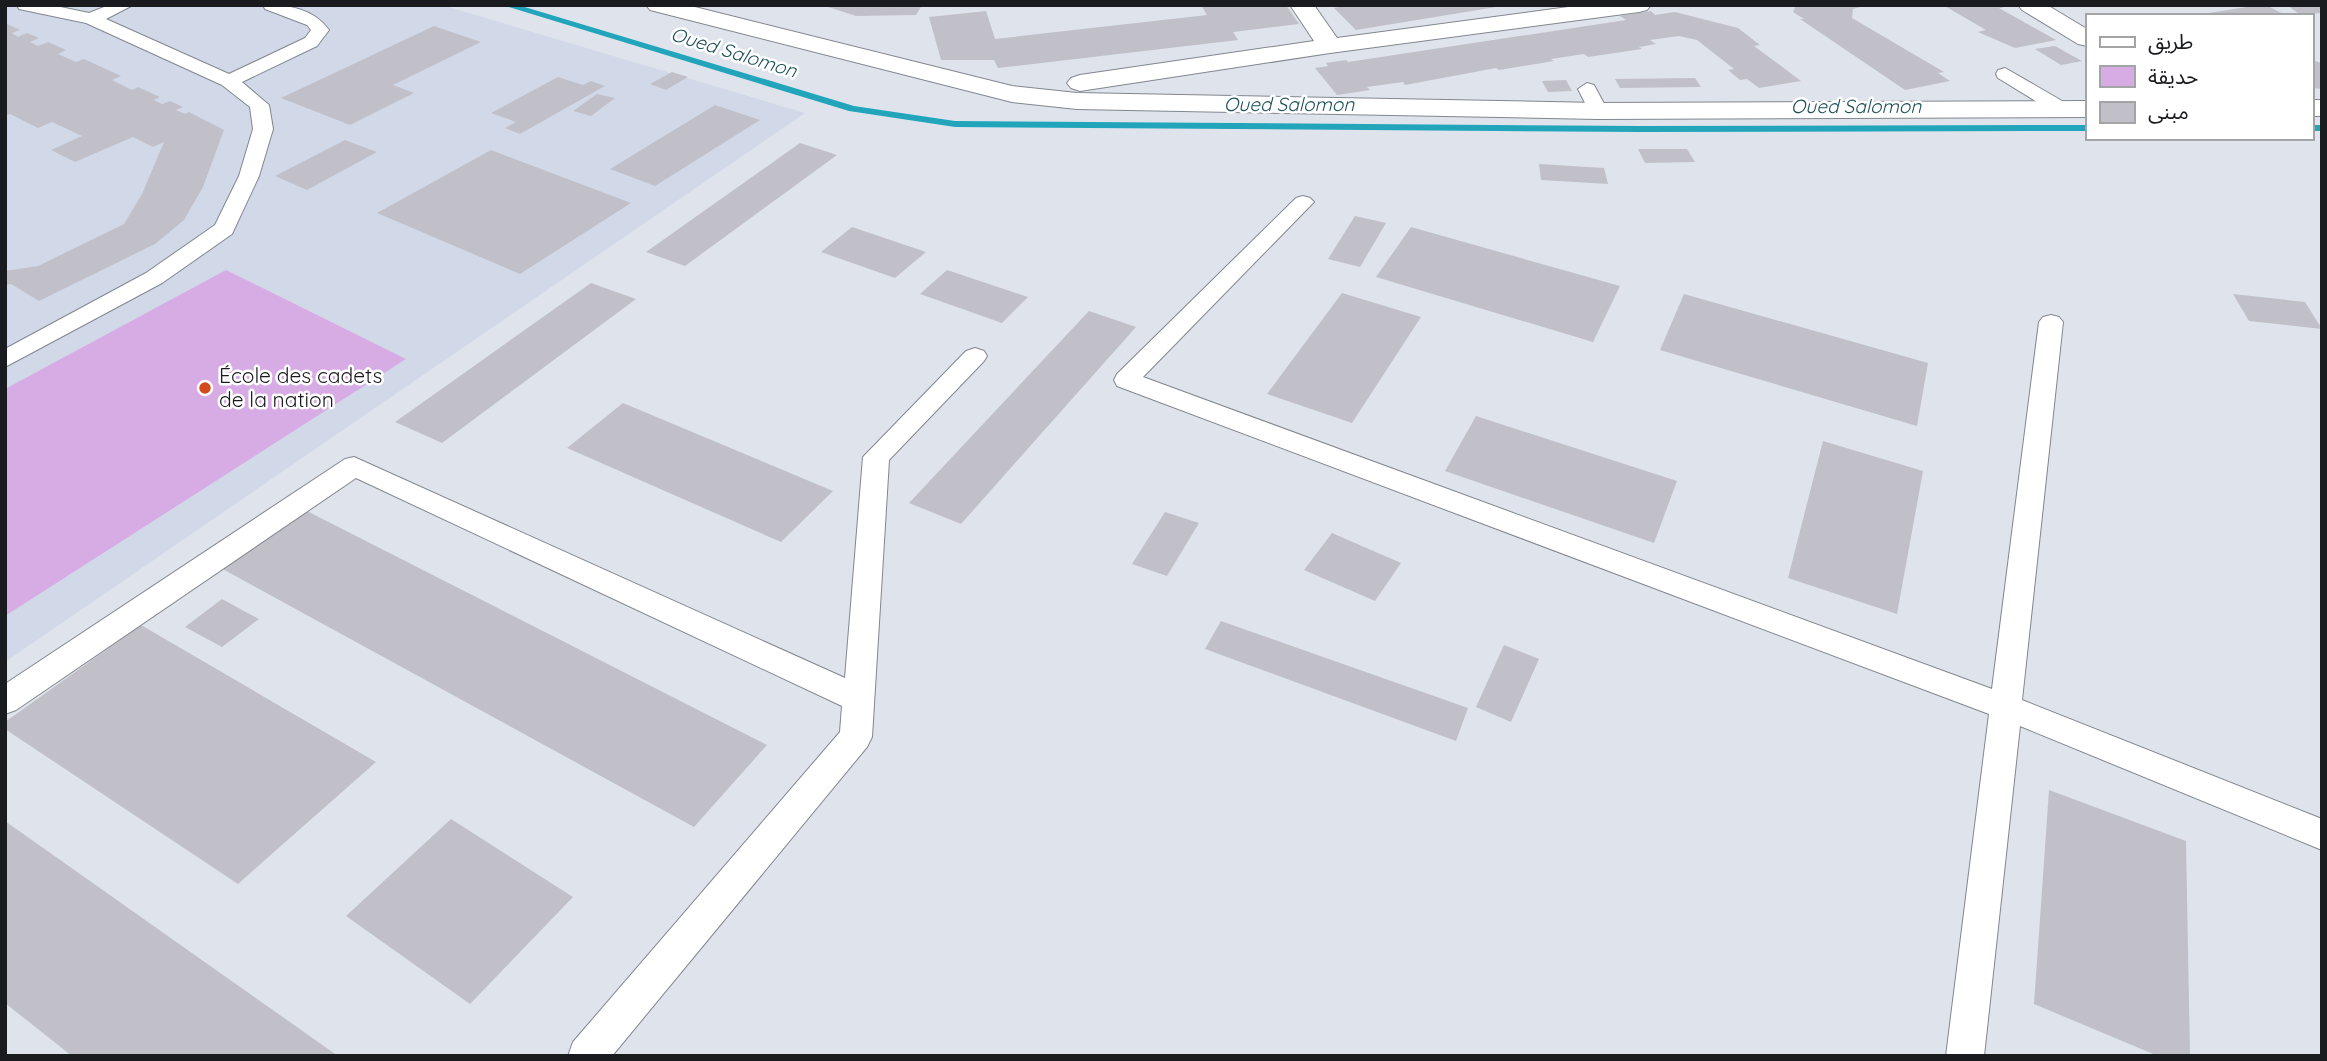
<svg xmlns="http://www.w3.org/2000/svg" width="2327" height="1061" font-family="Quicksand,'Noto Sans Arabic',sans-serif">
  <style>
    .built { fill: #d1d9e8 }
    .green { fill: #d7ace5 }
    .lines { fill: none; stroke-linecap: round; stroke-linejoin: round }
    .stream { fill: #22a5bb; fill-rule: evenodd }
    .building { fill: #c1c0c9 }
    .service-casing { stroke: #82868f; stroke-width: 2 }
    .minor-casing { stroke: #82868f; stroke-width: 2 }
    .service { fill: #fff; fill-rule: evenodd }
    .minor { fill: #fff; fill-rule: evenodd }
    .poi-dot { fill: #d1491c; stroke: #fff; stroke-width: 2.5 }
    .labels { text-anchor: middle; stroke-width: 5; stroke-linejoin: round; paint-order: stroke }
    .far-water-label { font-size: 19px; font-style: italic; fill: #1d505a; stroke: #fff }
    .poi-label { font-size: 21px; fill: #1a1b1e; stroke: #fff; text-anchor: start }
  </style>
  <rect width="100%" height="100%" fill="#dfe3ec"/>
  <path class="built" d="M 5,5 L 442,5 L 805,113 L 5,662 Z"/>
  <path class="green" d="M 226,270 L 406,359 L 5,616 L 5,389 Z"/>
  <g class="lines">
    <path class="stream" d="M 502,5 L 518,5 L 854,106 L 955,121 L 1640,126 L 2087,125 L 2087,131 L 1640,132 L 955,127 L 849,111 Z
      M 2311,125 L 2322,125 L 2322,131 L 2311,131 Z"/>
  </g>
  <path class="building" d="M 822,5 L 922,5 L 916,15 L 856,16 Z
    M 1201,5 L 1286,5 L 1299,24 L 1233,32 L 1238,40 L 998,68 L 994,60 L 941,60 L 929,17 L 986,11 L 995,39 L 1207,15 Z
    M 1346,5 L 1496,5 L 1496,7 L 1356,30 L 1334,8 Z
    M 1796,5 L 1867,5 L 1853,9 L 1852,18 L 1944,72 L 1938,73 L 1950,81 L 1905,90 L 1800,19 L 1804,19 L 1793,12 Z
    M 1943,5 L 1999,5 L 2003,8 L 1999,8 L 2056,40 L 2015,48 L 1978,32 L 1986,30 Z
    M 2259,5 L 2266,5 L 2285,15 L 2214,16 L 2209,13 Z
    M 2287,5 L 2322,5 L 2322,13 L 2299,14 Z
    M 1651,11 L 1655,15 L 1675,12 L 1738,28 L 1760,45 L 1754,46 L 1801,81 L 1759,88 L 1747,79 L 1740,80 L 1728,70 L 1734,69 L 1697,40 L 1679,36 L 1650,40 L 1656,44 L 1639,47 L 1642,49 L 1588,57 L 1584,54 L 1551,59 L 1554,61 L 1499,70 L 1496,68 L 1405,85 L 1403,82 L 1367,87 L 1370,90 L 1337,95 L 1315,68 L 1328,66 L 1326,63 L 1346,60 L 1348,62 L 1626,20 L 1620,16 Z
    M 5,23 L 20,30 L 12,33 L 18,37 L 27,33 L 39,38 L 30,42 L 38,46 L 48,42 L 66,50 L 58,54 L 76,62 L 84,59 L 121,76 L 112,80 L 132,90 L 138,87 L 160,97 L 154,100 L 162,104 L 170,101 L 183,107 L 176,110 L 185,114 L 189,112 L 224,130 L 203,187 L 184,220 L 155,244 L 39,301 L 11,284 L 5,285 L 5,271 L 38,266 L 124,224 L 142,194 L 164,142 L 153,147 L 133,137 L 75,162 L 51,150 L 82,136 L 52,122 L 38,128 L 10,114 L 5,116 Z
    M 434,26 L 481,42 L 393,85 L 414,93 L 350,125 L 281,98 Z
    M 2055,46 L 2082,61 L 2061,65 L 2035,49 Z
    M 2311,60 L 2322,63 L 2322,89 L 2311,88 Z
    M 672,72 L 688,77 L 666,90 L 650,84 Z
    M 558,77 L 583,85 L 591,81 L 605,86 L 520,134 L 505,128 L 516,122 L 491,113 Z
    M 1695,78 L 1701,87 L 1620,88 L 1615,79 Z
    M 1566,80 L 1572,91 L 1548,92 L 1542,81 Z
    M 597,94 L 615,98 L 591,116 L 573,111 Z
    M 715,105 L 760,120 L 655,186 L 610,169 Z
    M 345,140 L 377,152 L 307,190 L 275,176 Z
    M 800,143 L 837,155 L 685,266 L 646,252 Z
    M 1638,149 L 1687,149 L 1695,162 L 1645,163 Z
    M 491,150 L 631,203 L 520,274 L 377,213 Z
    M 1539,164 L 1604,168 L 1608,184 L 1541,180 Z
    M 1355,216 L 1386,223 L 1360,267 L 1328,259 Z
    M 852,227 L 926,252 L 895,278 L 821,252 Z
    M 1411,227 L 1620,286 L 1593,342 L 1376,277 Z
    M 947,270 L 1028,297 L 1002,323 L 920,294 Z
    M 591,283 L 636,299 L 442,443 L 395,422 Z
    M 1342,293 L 1421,317 L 1352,423 L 1267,394 Z
    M 1684,294 L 1928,363 L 1917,426 L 1660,350 Z
    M 2233,294 L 2305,302 L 2322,329 L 2249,321 Z
    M 1089,311 L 1136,327 L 961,524 L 909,503 Z
    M 623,403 L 833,491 L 781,542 L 567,448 Z
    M 1476,416 L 1677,481 L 1654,543 L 1445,471 Z
    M 1823,441 L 1923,471 L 1897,614 L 1788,578 Z
    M 299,507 L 767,745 L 694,827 L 217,566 Z
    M 1165,512 L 1199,523 L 1167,576 L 1132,564 Z
    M 1332,533 L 1401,563 L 1375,601 L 1304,570 Z
    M 222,599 L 259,619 L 222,647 L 185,627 Z
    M 1221,621 L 1468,708 L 1456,741 L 1205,649 Z
    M 141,625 L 376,762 L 238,884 L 5,729 L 5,722 Z
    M 1504,645 L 1539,659 L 1511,722 L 1476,707 Z
    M 2049,790 L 2186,841 L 2190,1056 L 2158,1056 L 2034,1004 Z
    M 451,819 L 573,897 L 470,1004 L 346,916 Z
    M 5,821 L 338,1056 L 72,1056 L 5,1003 Z"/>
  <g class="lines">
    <g class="service-casing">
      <path id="service" d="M 17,5 L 51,5 L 89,13 L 109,5 L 133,5 L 106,19 L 229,74 L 305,38 L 311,30 L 307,25 L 265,9 L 263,5 C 288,5 313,8 329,30 L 317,46 L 242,82 L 269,105 L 273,129 L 259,176 L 232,234 L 162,283 L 5,367 L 5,349 L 146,273 L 215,225 L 239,176 L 253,129 L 250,107 L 222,85 L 86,23 L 19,9 Z
        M 2005,68 L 2069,105 L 2072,109 L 2062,115 L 2055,113 L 1998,78 L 1996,74 L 1998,70 Z
        M 1587,83 L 1594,85 L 1608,111 L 1605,115 L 1591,115 L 1578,89 Z
        M 1303,196 L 1310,198 L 1314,202 L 1310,206 L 1143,377 L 1992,689 L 2039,322 L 2043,317 L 2051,315 L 2059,317 L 2063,322 L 2022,700 L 2322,819 L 2322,850 L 2020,726 L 1984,1056 L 1946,1056 L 1989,714 L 1117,386 L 1114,380 L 1117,374 L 1296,198 Z
        M 975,348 L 984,351 L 987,356 L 984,361 L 889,460 L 872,737 L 867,747 L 612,1056 L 568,1056 L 573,1042 L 840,732 L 842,706 L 356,478 L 16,710 L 5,714 L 5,684 L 345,459 L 354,457 L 845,678 L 863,457 L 966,351 Z"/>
    </g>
    <g class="minor-casing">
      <path id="minor" d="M 646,5 L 687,5 L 1012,86 L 1077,93 L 1598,103 L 2087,101 L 2087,117 L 1598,119 L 1077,109 L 1012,102 L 650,10 Z
        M 1290,5 L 1314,5 L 1337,38 L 1583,5 L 1651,5 L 1647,10 L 1639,12 L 1330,53 L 1080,91 L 1071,88 L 1067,83 L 1071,78 L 1080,75 L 1314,41 Z
        M 2018,5 L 2047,5 L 2087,29 L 2087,46 L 2078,44 L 2022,10 Z
        M 2311,100 L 2322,100 L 2322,116 L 2311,116 Z"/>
    </g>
    <use href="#service" class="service"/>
    <use href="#minor" class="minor"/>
  </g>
  <circle class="poi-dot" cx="205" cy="388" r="7"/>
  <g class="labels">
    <g class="far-water-label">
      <text transform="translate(734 52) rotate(17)" y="7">Oued Salomon</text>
      <text x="1289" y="111">Oued Salomon</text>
      <text x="1856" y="113">Oued Salomon</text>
    </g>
    <g class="poi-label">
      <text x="219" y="383">École des cadets<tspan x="219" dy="24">de la nation</tspan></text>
    </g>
  </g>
  <rect width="2327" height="1061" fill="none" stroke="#1a1b1e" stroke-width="14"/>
  <rect x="2086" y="14" width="228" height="126" fill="#ffffff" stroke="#a3a4a5" stroke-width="2"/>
  <rect x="2100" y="37" width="35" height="10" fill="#ffffff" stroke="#a3a4a5" stroke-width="2"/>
  <text x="2148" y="49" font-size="21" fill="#1a1b1e">طريق</text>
  <rect x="2100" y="66" width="35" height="21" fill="#d7ace5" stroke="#a3a4a5" stroke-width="2"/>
  <text x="2148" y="84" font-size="21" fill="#1a1b1e">حديقة</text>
  <rect x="2100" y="102" width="35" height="21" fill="#c1c0c9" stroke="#a3a4a5" stroke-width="2"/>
  <text x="2148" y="119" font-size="21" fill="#1a1b1e">مبنى</text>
</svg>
